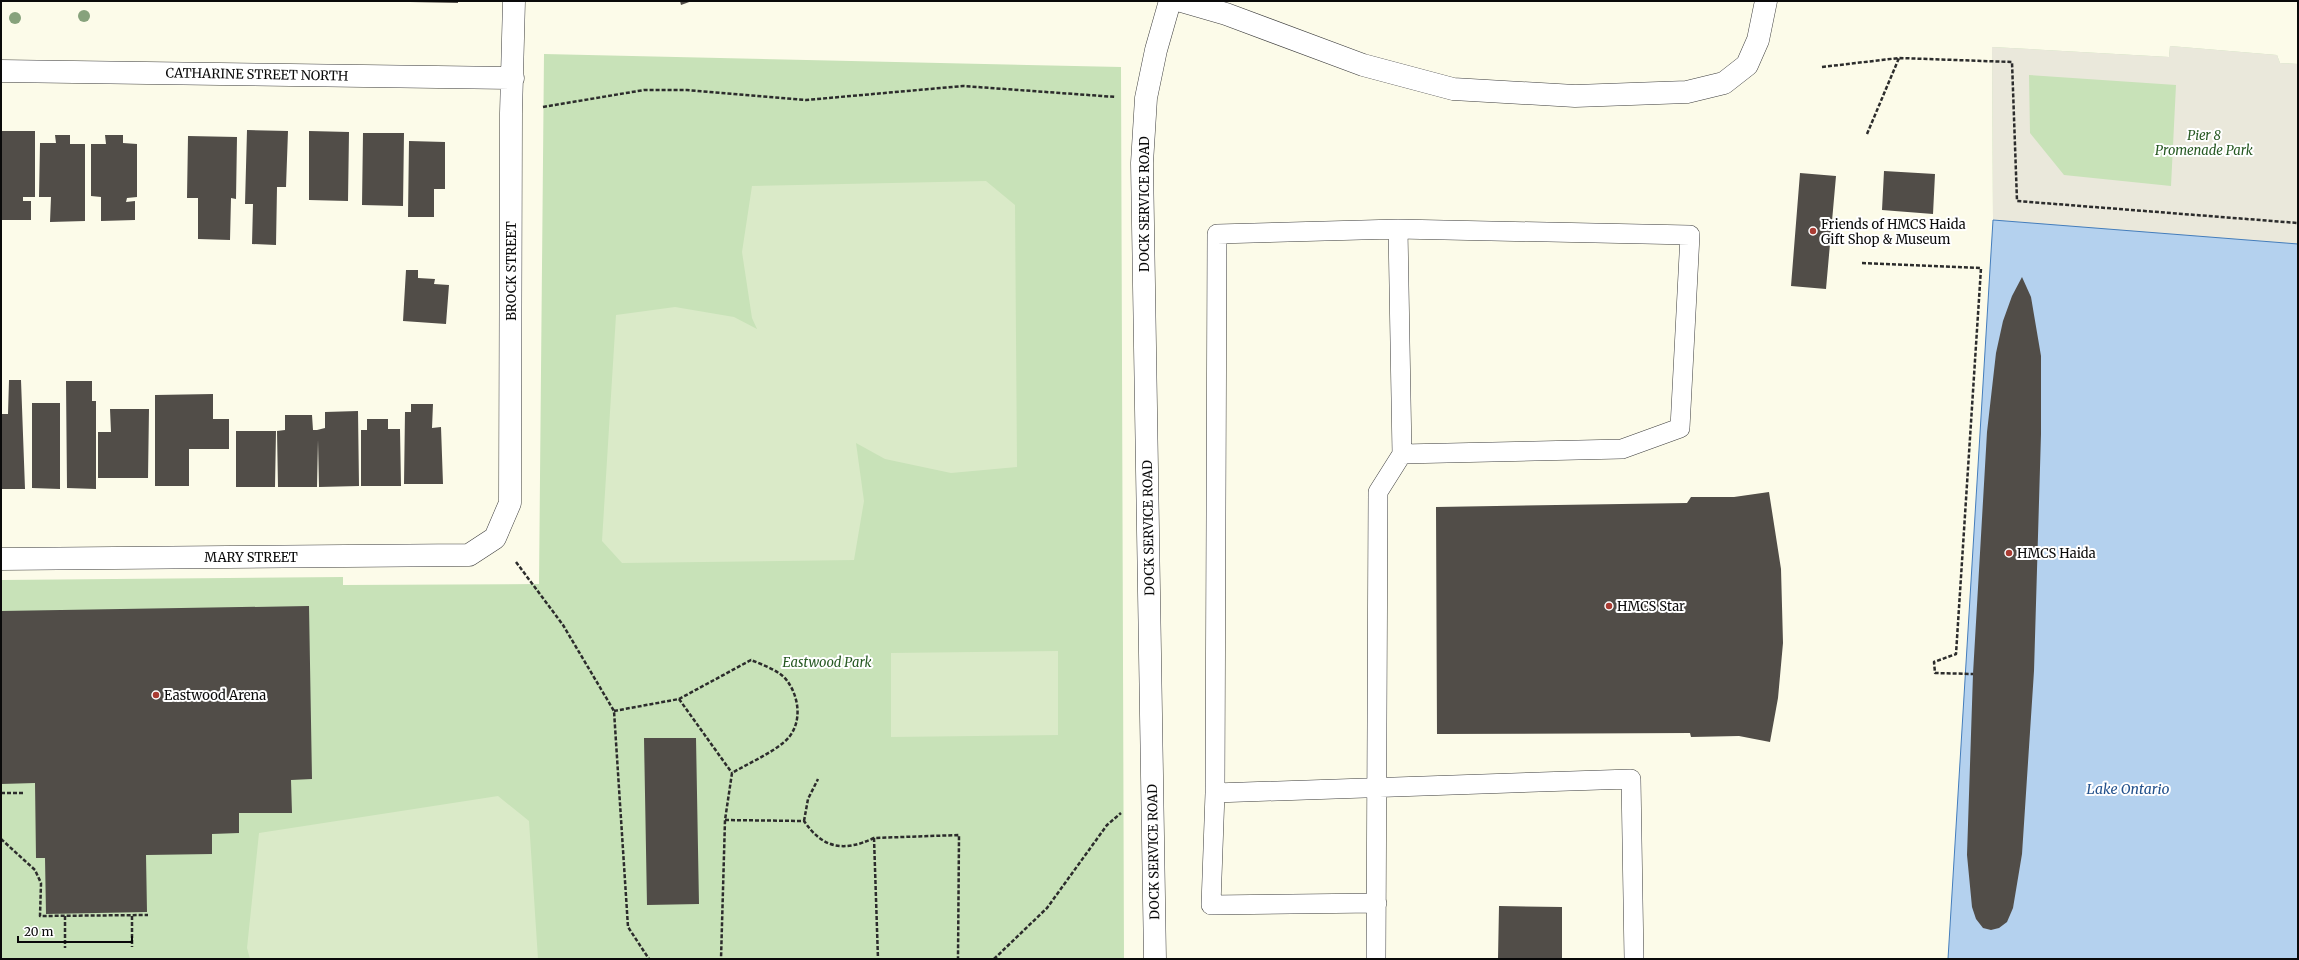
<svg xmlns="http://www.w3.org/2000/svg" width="2299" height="960" font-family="Merriweather,serif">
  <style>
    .green { fill: #c8e2b8 }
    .pitch { fill: #daeac8 }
    .plaza { fill: #eae8db; fill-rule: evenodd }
    .water { fill: #b4d1ee; stroke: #447dbc }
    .building { fill: #514d48 }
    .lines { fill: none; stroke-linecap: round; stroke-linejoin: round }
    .lane-casing { stroke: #3d3d3d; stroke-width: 20 }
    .street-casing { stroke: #3d3d3d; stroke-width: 23 }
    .path { stroke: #2c2c2c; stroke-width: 2.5; stroke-dasharray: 4 2; stroke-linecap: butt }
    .lane { stroke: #fff; stroke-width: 19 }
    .street { stroke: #fff; stroke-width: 22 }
    .tree { fill: #87a27c }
    .poi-dot { fill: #a93c33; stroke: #fff; stroke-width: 1.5 }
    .labels { text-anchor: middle; stroke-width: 4; stroke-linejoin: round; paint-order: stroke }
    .street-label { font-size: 13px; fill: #0a0a0a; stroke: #fff }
    .park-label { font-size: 13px; font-style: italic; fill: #275923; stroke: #fff }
    .poi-label { font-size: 13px; fill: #0a0a0a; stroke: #fff; text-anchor: start }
    .water-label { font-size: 14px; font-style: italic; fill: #23518c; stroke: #fff }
  </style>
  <rect width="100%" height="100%" fill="#fcfbe9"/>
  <path class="green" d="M 2170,46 L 2277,55 L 2280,63 L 2298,64 L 2298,244 L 1993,220 L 1992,47 L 2169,57 Z
    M 544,54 L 1121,67 L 1124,959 L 1,959 L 1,580 L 343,577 L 343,585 L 539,584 Z"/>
  <path class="pitch" d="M 986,181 L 1015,205 L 1017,467 L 951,473 L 885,459 L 856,443 L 864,501 L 854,560 L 622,563 L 602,541 L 616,315 L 675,307 L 734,317 L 757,329 L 752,318 L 742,252 L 752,186 Z
    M 1058,651 L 1058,735 L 891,737 L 891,653 Z
    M 498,796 L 529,821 L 538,959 L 250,959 L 247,948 L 259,833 Z"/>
  <path class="plaza" d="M 2170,46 L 2277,55 L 2280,63 L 2298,64 L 2298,244 L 1993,220 L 1992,47 L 2169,57 ZM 2029,75 L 2176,85 L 2171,186 L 2064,175 L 2030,133 Z"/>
  <path class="water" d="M 1993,220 L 2298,244 L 2298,959 L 1948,959 Z"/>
  <path class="building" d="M 362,1 L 458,1 L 458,3 Z
    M 680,1 L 692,1 L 681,5 Z
    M 247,130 L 288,131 L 286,187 L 277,187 L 276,245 L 252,244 L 253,204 L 245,204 Z
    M 1,131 L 35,131 L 35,197 L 23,197 L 23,201 L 31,201 L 31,220 L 1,220 Z
    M 309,131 L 349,132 L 348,201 L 309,200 Z
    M 363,133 L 404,133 L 403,206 L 362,205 Z
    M 55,135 L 70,135 L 70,144 L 85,144 L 85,221 L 50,222 L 51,197 L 39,197 L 40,143 L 56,143 Z
    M 105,135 L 123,135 L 123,143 L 137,144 L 137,197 L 127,198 L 126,202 L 135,201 L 135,220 L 101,221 L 101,197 L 91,196 L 91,144 L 106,144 Z
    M 188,136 L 237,137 L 236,199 L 231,198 L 230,240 L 198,239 L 198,198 L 187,198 Z
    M 409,141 L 445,142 L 445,189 L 434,189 L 434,217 L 408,217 Z
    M 1884,171 L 1935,174 L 1933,214 L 1882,210 Z
    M 1800,173 L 1836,176 L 1826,289 L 1791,286 Z
    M 406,270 L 418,270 L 418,278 L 435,279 L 434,284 L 449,285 L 446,324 L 403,321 Z
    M 2022,277 L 2031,297 L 2041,356 L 2041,434 L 2034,671 L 2022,854 L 2013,908 L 2007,922 L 1999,928 L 1991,930 L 1983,928 L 1976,919 L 1972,907 L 1967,855 L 1973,674 L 1987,432 L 1996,353 L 2003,321 L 2012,296 Z
    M 9,380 L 21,380 L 25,489 L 1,489 L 1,414 L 8,414 Z
    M 66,381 L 92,381 L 92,401 L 96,401 L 96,489 L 67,488 Z
    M 213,394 L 213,419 L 229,419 L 229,449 L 189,449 L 189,486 L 155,486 L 155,395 Z
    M 32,403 L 60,403 L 60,489 L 32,488 Z
    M 411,404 L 433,404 L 432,428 L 441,427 L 443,484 L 404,484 L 405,412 L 411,412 Z
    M 110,409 L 149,409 L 148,478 L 98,478 L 98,432 L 111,432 Z
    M 358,411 L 359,486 L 319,487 L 318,440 L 317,487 L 278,487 L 277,431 L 285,430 L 285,415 L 312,415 L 313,430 L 317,430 L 325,428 L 325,412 Z
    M 367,419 L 388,419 L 388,429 L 400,429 L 401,486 L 361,486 L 361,430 L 367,430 Z
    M 236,431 L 276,431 L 275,487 L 236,487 Z
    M 1769,492 L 1781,569 L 1783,643 L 1778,698 L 1770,742 L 1739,736 L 1691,737 L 1690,733 L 1437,734 L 1436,507 L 1687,503 L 1691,497 L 1734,497 Z
    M 309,606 L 312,779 L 291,780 L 292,813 L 239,813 L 239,833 L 212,834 L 212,854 L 146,855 L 147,912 L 46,914 L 45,858 L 36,858 L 35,783 L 1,784 L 1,611 Z
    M 644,738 L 696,738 L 699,904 L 647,905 Z
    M 1499,906 L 1562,907 L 1562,959 L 1498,959 Z"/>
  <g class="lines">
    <g class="lane-casing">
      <path id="lane" d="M 1398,229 L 1217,234 L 1215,793 L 1631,779 L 1634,959
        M 1215,793 L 1211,905 L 1377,903
        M 1376,959 L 1378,492 L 1402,454 L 1398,229 L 1690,235 L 1680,428 L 1622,449 L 1402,454"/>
    </g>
    <g class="street-casing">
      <path id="street" d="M 1181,1 L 1226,14 L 1363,65 L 1453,89 L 1575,96 L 1687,92 L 1724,83 L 1747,65 L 1758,40 L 1766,1
        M 1,71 L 513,78
        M 1,559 L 469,555 L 495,538 L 510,503 L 511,113 L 514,1
        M 1155,959 L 1142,163 L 1146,98 L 1156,50 L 1170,1"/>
    </g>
    <path class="path" d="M 1822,67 L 1899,58 L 2012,62 L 2017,201 L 2298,223
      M 543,107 L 644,90 L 687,90 L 806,100 L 963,86 L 1116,97
      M 1867,134 L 1899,58
      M 1862,263 L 1981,268 L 1956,654 L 1934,662 L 1935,673 L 1973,674
      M 516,562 L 563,625 L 614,711 L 628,927 L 649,959
      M 679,699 L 732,773
      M 614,711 L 679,699 L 751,660 C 763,665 781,671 788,682 C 801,701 802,728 783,743 C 768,755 749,763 732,773 L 725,820 L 721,959
      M 1,793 L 25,793
      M 725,820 L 804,821 C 823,849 844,852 874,838 L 959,835 L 958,959
      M 804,821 L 808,799 L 818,779
      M 874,838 L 878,959
      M 1,839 L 35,870 L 41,883 L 40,916 L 148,915
      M 65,916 L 65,948
      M 132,916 L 132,947
      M 994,959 L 1047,908 L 1107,825 L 1121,813"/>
    <use href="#lane" class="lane"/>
    <use href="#street" class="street"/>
  </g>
  <g class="tree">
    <circle cx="84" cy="16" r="6"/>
    <circle cx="15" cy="18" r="6"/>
  </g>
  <g class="poi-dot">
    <circle cx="1813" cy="231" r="4"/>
    <circle cx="2009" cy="553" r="4"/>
    <circle cx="1609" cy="606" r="4"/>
    <circle cx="156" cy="695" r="4"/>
  </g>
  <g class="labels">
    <g class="street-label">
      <text transform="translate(257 74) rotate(1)" y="5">CATHARINE STREET NORTH</text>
      <text transform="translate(1144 204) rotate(-90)" y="5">DOCK SERVICE ROAD</text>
      <text transform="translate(511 271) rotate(-90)" y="5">BROCK STREET</text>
      <text transform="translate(1148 528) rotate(-91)" y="5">DOCK SERVICE ROAD</text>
      <text x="251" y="562">MARY STREET</text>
      <text transform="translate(1153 852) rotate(-91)" y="5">DOCK SERVICE ROAD</text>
    </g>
    <g class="park-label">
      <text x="2204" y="140">Pier 8<tspan x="2204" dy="15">Promenade Park</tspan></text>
      <text x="827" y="667">Eastwood Park</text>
    </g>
    <g class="poi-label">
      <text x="1821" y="229">Friends of HMCS Haida<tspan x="1821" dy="15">Gift Shop &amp; Museum</tspan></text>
      <text x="2017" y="558">HMCS Haida</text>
      <text x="1617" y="611">HMCS Star</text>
      <text x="164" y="700">Eastwood Arena</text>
    </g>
    <g class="water-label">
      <text x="2128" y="794">Lake Ontario</text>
    </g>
  </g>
  <rect width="2299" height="960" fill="none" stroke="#0a0a0a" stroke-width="4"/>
  <path d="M18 936v6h114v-6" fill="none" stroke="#0a0a0a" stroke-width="2"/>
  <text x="24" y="936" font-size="12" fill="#0a0a0a" stroke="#ffffff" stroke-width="3" paint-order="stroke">20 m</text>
</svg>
